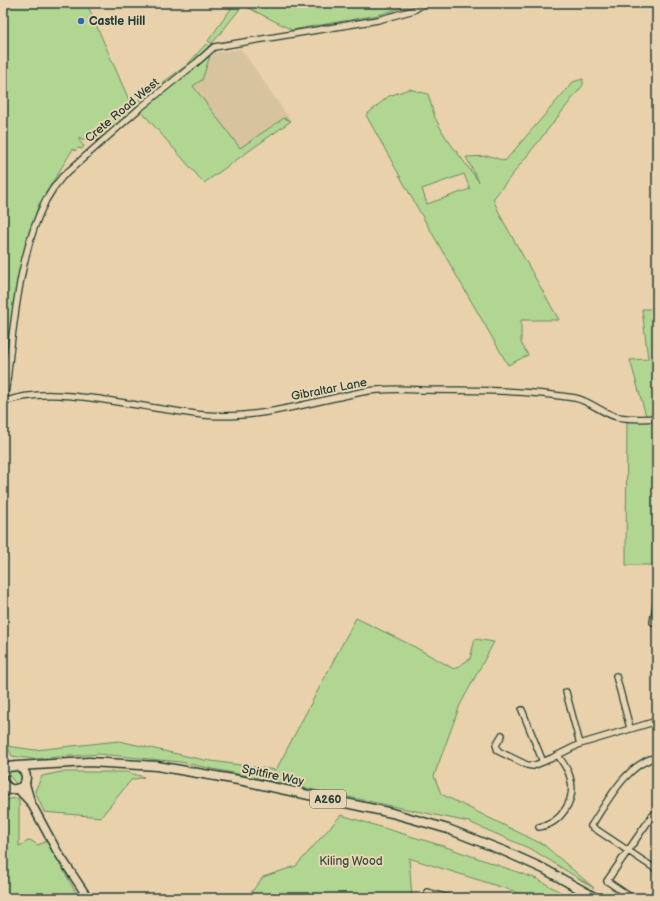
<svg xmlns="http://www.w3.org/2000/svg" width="660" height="901" font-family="'Balsamiq Sans',sans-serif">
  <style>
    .built { fill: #d7c39e }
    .green { fill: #b1d692; stroke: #688a63; fill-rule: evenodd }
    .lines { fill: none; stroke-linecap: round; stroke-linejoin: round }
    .minor-casing { stroke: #1f3d34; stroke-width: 8 }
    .tertiary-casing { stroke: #1f3d34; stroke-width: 10 }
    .primary-casing { stroke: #1f3d34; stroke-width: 11 }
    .trunk-casing { stroke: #1f3d34; stroke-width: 12 }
    .minor { stroke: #e8d4b2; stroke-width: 5.5 }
    .tertiary { stroke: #e8d4b2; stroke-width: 7 }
    .primary { stroke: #e8d4b2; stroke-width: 8 }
    .trunk { stroke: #e8d4b2; stroke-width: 9 }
    .poi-dot { fill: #1f6fb2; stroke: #e8d4b2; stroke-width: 1.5 }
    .labels { text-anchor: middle; stroke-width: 4; stroke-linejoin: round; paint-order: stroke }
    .shield { fill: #e8d4b2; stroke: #5b6a5a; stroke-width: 1 }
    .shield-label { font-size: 11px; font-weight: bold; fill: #1f3d34 }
    .poi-label { font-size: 12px; font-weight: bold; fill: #1f3d34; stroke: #e8d4b2; text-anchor: start }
    .street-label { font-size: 12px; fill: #1f3d34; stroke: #e8d4b2 }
    .park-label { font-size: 12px; fill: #2e4c3d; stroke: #e8d4b2 }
  </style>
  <rect width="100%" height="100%" fill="#e8d1ab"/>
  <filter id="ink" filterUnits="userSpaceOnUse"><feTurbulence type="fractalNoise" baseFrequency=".025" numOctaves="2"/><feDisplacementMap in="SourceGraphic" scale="8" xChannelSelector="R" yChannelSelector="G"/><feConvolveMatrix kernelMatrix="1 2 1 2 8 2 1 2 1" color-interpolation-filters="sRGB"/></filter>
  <g filter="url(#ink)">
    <path class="built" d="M 241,49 L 291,121 L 204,183 L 141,111 L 213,53 Z"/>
    <path class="green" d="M 3,3 L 93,3 L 88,6 L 129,100 L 133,104 L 187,65 L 206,44 L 209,46 L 191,65 L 143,103 L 97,141 L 95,140 L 84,140 L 79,137 L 80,142 L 84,146 L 82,149 L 78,148 L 75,151 L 73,149 L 39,204 L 30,231 L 32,230 L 4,353 L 3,372 Z
      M 235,3 L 417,3 L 378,15 L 292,30 L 243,5 L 215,40 L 211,43 L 208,41 Z
      M 210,56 L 202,80 L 193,86 L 240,148 L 284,118 L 291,121 L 204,183 L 141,111 Z
      M 583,79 L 583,85 L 493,199 L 501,217 L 559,320 L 521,320 L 521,343 L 528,355 L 508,365 L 417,207 L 366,115 L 389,96 L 409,89 L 428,94 L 435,118 L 445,136 L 479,182 L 466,157 L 490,156 L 505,161 L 573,82 ZM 464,174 L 470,189 L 427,204 L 422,189 Z
      M 642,309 L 657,309 L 657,415 L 646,416 L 630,360 L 648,359 Z
      M 627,420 L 657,421 L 657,565 L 626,565 Z
      M 356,618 L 413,646 L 454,669 L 470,659 L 475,639 L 494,642 L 460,705 L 434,776 L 441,794 L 544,845 L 594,888 L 533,850 L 469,822 L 180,762 L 99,754 L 33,759 L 12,756 L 7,746 L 35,750 L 119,741 L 204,760 L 276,770 Z
      M 11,769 L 19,771 L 23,777 L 21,782 L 17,785 L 9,775 L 7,777 L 13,786 L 6,781 L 6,775 Z
      M 61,772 L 126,772 L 144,777 L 131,780 L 101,817 L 44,812 L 35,791 L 42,776 Z
      M 19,798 L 19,846 L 30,840 L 38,845 L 47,841 L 79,898 L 3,898 L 3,800 Z
      M 341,815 L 443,846 L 537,879 L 571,898 L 533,898 L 526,895 L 409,858 L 412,898 L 247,898 L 263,877 L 296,866 Z"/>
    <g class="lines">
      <g class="minor-casing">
        <path id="minor" d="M 4,402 C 34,391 67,395 99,399 C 134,404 169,411 204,415 C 258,420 310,402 362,392 C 378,389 405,389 422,390 C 472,390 525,390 575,398 C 590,401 602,413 617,417 C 629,419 645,419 657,418
          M 3,404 C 7,388 8,370 10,353 C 16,304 23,244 46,200 C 51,191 56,184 62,177 L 140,108 L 196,63 L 214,47 L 378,20 L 414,10 L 425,3
          M 657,600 L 653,622 L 657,623
          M 616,676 L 630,728
          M 566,692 L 580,744
          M 522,710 L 543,762
          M 502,735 L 496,745 L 498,751 L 527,765 L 533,766 L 552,758 L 580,744 L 657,721
          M 657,757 C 627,763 607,802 591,826 L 657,870
          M 539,827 C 561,824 577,799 570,777 C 568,769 562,762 558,755
          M 427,892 L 449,898
          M 632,898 L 607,881 L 652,816 L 657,812"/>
      </g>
      <g class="tertiary-casing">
        <path id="tertiary" d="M 25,782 L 31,803
          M 18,789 L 31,803 L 57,851 L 88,898"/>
      </g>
      <g class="primary-casing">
        <path id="primary" d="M 17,766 L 89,762 L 157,766 L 244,781 L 392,813 L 448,829 L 504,851 L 544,869 L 596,898
          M 3,773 L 8,767 L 17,766 C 26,770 28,777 24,785 C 16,792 8,790 3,782"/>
      </g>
      <g class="trunk-casing">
        <path id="trunk" d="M 3,792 L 9,789"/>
      </g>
      <use href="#minor" class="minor"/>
      <use href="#tertiary" class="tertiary"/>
      <use href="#primary" class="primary"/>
      <use href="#trunk" class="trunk"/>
    </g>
  </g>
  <circle class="poi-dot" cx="81" cy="21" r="4"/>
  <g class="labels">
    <rect class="shield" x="310" y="790" width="36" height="18" rx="3"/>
    <g class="shield-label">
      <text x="328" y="803">A260</text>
    </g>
    <g class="poi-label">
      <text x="89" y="25">Castle Hill</text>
    </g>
    <g class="street-label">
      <text transform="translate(122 110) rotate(-40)" y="4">Crete Road West</text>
      <text transform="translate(329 389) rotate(-11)" y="4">Gibraltar Lane</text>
      <text transform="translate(273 775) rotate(12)" y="4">Spitfire Way</text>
    </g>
    <g class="park-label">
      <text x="351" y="865">Kiling Wood</text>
    </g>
  </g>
  <rect width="660" height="901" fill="none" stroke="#e8d4b2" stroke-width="16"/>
  <rect x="8" y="8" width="644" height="885" fill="none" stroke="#1f3d34" stroke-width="1.5" filter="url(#ink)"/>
</svg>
